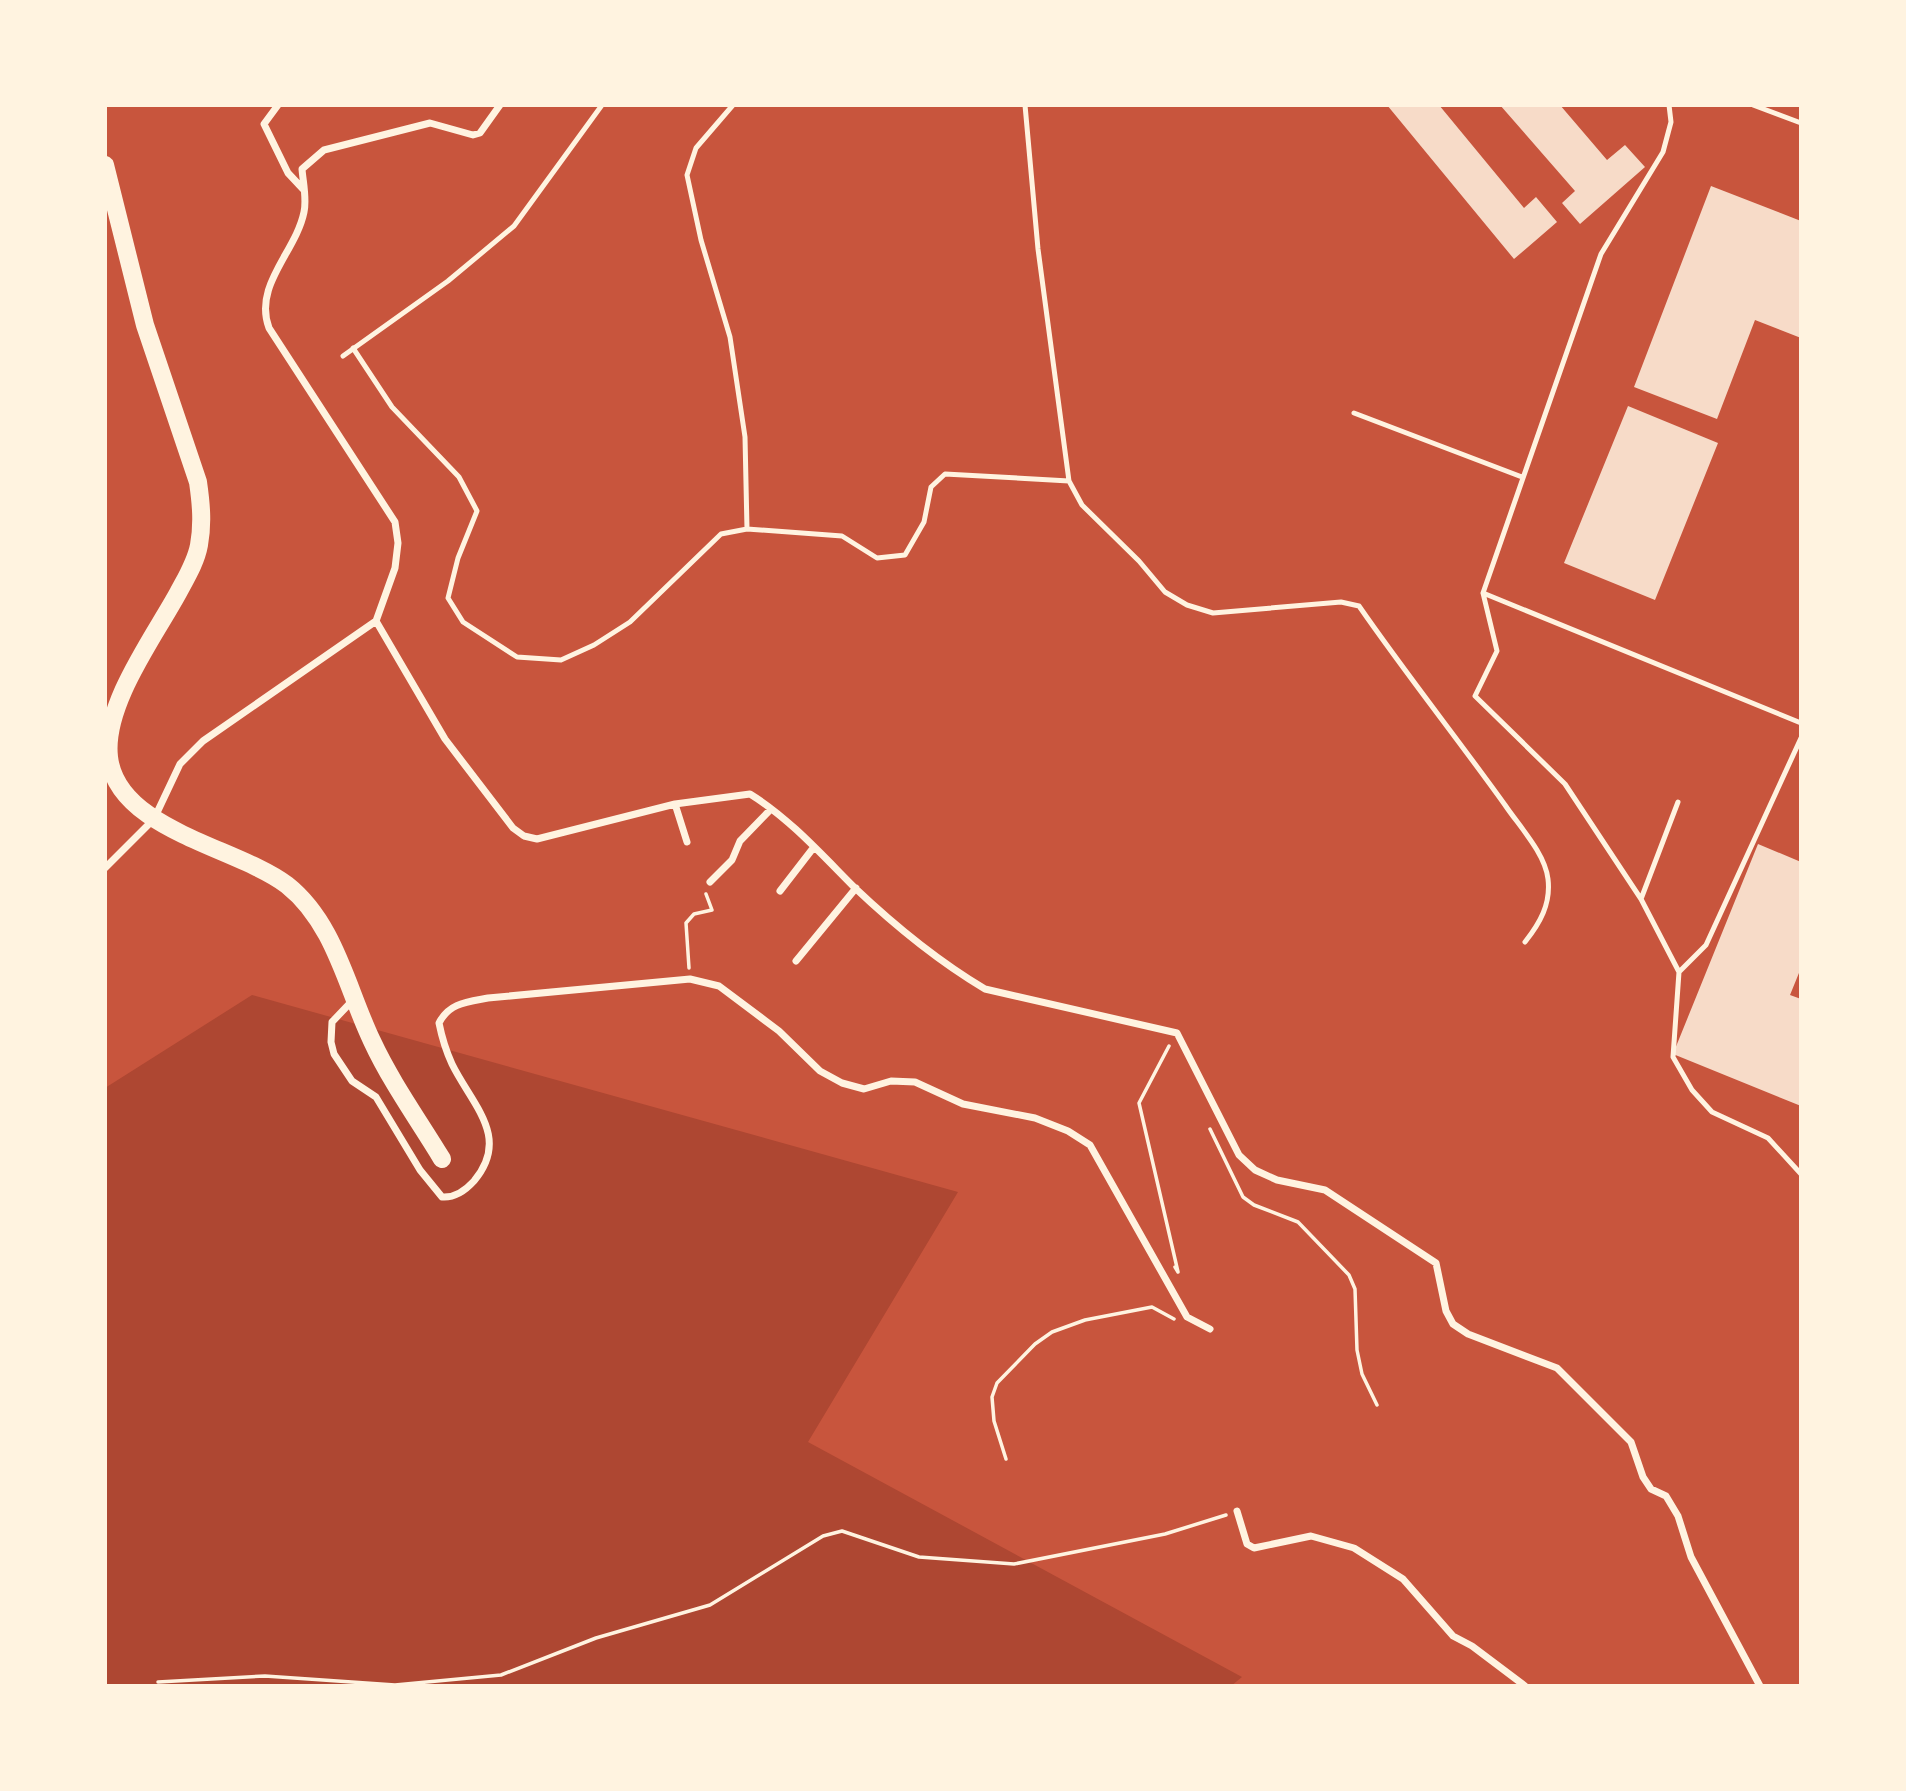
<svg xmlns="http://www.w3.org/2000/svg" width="1906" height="1791" font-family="Montserrat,sans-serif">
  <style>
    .green { fill: #ae4732 }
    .building { fill: #f7dbc8 }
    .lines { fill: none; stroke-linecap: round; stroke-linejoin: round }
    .path { stroke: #fff3e0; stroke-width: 3.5 }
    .service { stroke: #fff3e0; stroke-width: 5 }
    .minor { stroke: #fff3e0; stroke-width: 7 }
    .trunk { stroke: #fff3e0; stroke-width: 18 }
  </style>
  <rect width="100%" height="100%" fill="#c8553d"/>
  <path class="green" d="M 252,995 L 958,1192 L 808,1442 L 1242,1677 L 1231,1686 L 105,1686 L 105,1088 Z"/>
  <path class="building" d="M 1387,105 L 1439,105 L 1524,208 L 1536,197 L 1557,222 L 1514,259 Z
    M 1500,105 L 1560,105 L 1607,160 L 1625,145 L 1645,167 L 1580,224 L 1562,203 L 1575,191 Z
    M 1711,186 L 1801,221 L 1801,338 L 1755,320 L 1717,419 L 1634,387 Z
    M 1628,406 L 1718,443 L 1655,600 L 1564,563 Z
    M 1758,844 L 1801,862 L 1801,968 L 1790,995 L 1801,999 L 1801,1106 L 1673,1054 Z"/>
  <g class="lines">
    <path class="path" d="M 689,968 L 686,923 L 694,914 L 712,910 L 706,894
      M 1169,1046 L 1139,1103 L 1178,1272 L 1175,1267
      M 1210,1129 L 1243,1197 L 1254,1205 L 1298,1222 L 1349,1275 L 1355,1289 L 1357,1350 L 1362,1374 L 1377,1405
      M 1006,1459 L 994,1421 L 992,1397 L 997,1383 L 1035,1344 L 1052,1332 L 1085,1320 L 1152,1307 L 1174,1319
      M 158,1682 L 265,1676 L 395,1685 L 501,1675 L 596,1638 L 710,1605 L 823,1536 L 842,1531 L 919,1557 L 1014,1564 L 1165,1534 L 1226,1515"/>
    <path class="service" d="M 733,105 L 696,148 L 687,175 L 701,240 L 730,337 L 745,437 L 747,529
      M 1025,105 L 1038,249 L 1069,481 L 1082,505 L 1139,561 L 1165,592 L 1187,605 L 1213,613 L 1341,602 L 1359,606 C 1406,674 1457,738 1505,805 C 1519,826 1545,853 1548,879 C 1551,904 1540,923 1525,942
      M 1669,105 L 1671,122 L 1663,152 L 1601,254 L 1483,593 L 1497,651 L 1475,696 L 1565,784 L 1641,899 L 1679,972 L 1673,1057 L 1692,1090 L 1712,1112 L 1768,1138 L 1801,1174
      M 1753,105 L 1801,123
      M 353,348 L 392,407 L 459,477 L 477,511 L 458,558 L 448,598 L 463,622 L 517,657 L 561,660 L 594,645 L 630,622 L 721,534 L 747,529 L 842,536 L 877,558 L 905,555 L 924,522 L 931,487 L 945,474 L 1069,481
      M 343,356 L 448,281 L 514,226 L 602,105
      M 1354,413 L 1522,477
      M 1483,593 L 1801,723
      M 1641,899 L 1678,802
      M 1679,972 L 1706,945 L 1801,738"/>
    <path class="minor" d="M 278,105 L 264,124 L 288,173 L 303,189
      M 376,621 L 445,739 L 513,828 L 524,836 L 537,839 L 675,804 L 750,794 C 789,818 822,855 854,887 C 894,925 938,961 985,989 L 1177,1033 L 1239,1155 L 1255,1170 L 1277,1180 L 1325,1190 L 1436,1263 L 1446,1311 L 1453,1324 L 1468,1334 L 1557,1368 L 1631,1442 L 1643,1477 L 1651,1489 L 1666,1496 L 1678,1516 L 1691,1557 L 1760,1686
      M 675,804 L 687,842
      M 105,868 L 154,819 L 180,764 L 203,741 L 376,621 L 395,568 L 398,543 L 395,522 L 269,328 C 253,285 296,252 304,212 C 307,199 303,182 302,169 L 324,150 L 430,123 L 473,135 L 480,133 L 500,105
      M 710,882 L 732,860 L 740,841 L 771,809
      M 780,891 L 814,847
      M 796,961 L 856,888
      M 353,1000 L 332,1022 L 331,1042 L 334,1054 L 352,1081 L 376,1097 L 420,1170 L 442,1197 C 455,1198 465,1191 474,1181 C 511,1137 472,1105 452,1064 C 446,1051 442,1038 439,1023 C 449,1003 467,1002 488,998 L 690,979 L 719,986 L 779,1031 L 820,1071 L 842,1083 L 864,1089 L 891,1081 L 915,1082 L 963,1104 L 1035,1118 L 1068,1131 L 1090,1145 L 1187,1317 L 1210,1329
      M 1237,1511 L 1247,1544 L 1254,1548 L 1311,1536 L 1354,1548 L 1403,1579 L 1453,1636 L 1472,1646 L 1525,1686"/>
    <path class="trunk" d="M 105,165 L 145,325 L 198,482 C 201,503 203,523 199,545 C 196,562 186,578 178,593 C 154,637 103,705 109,757 C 117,830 237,847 287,885 C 335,923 347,989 372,1041 C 391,1082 419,1121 442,1159"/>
  </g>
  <rect width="1906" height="1791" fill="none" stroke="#fff3e0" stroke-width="214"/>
</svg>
